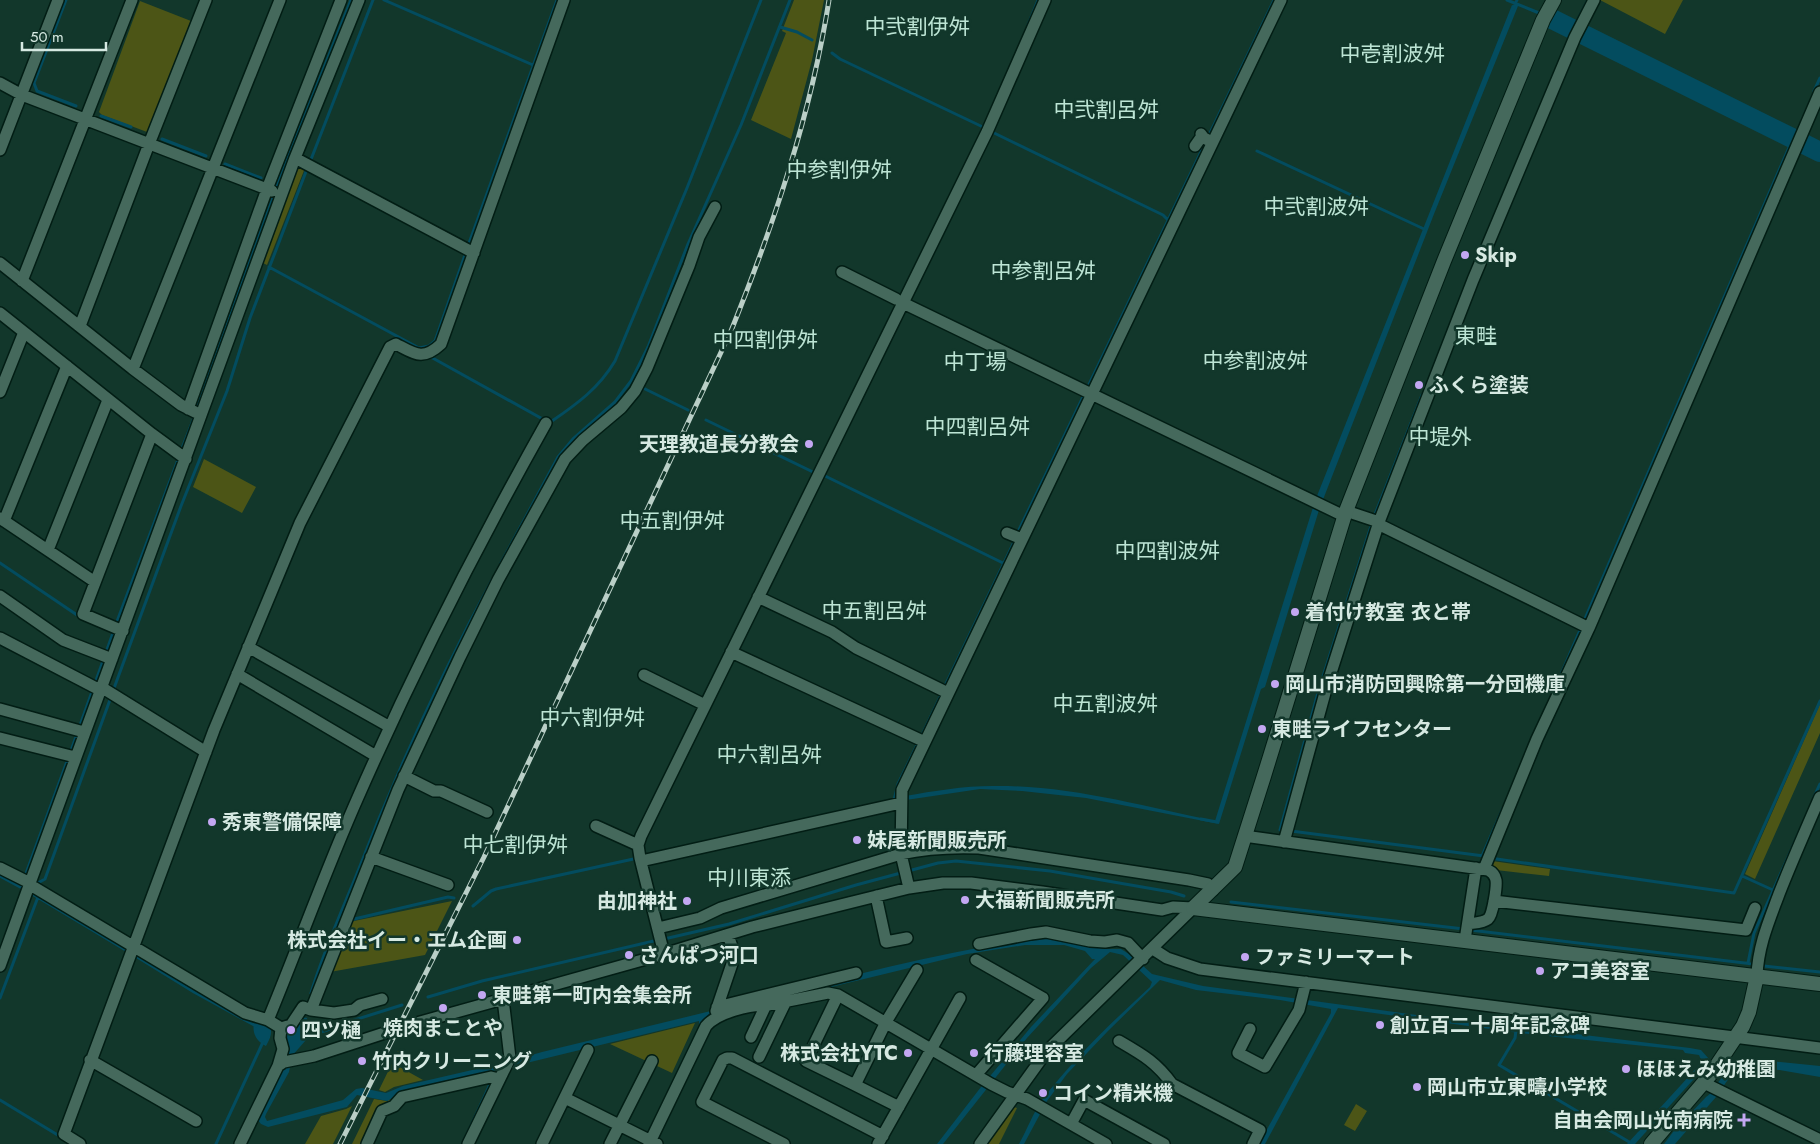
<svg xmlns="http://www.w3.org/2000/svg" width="1820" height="1144" font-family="Jost,'Noto Sans JP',sans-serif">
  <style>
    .green { fill: #4c5516 }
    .water { fill: #034c5f }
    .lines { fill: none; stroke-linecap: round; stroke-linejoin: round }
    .stream { stroke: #034c5f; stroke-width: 3 }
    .river { stroke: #034c5f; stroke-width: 20 }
    .minor-casing { stroke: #021d14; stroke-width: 14 }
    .tertiary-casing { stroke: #021d14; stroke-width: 16 }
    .minor { stroke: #45695c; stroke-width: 11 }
    .tertiary { stroke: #45695c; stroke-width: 14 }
    .rail-casing { stroke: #bacfc7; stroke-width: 5 }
    .rail { stroke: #12372b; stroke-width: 3; stroke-dasharray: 9; stroke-linecap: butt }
    .poi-dot { fill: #c3a7f2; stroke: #12372b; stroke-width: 2 }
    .labels { text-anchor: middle; stroke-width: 5; stroke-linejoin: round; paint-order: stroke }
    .poi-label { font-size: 20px; font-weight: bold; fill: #d6e9e2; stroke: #12372b; text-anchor: start }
    .neighbourhood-label { font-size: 21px; fill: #bde5d5; stroke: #12372b }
  </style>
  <rect width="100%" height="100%" fill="#12372b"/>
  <path class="green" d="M 794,0 L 824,0 L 812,60 L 791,139 L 751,120 L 786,33 L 782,31 Z
    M 1600,0 L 1683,0 L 1665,34 Z
    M 140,1 L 191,21 L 147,132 L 102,115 L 99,112 Z
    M 299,165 L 305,168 L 267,265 L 263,263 Z
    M 204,459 L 256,487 L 242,513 L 193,487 Z
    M 1820,704 L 1820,733 L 1755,879 L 1745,874 Z
    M 1492,861 L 1550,869 L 1549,876 L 1496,870 L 1491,865 Z
    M 452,901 L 425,955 L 330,972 L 349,922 Z
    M 695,1023 L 672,1073 L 610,1044 Z
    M 398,1051 L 402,1053 L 396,1065 L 423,1080 L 394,1087 L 385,1092 L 379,1090 Z
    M 400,1095 L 394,1101 L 379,1108 L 361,1144 L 352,1144 L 374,1099 L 387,1101 Z
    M 1356,1104 L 1367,1111 L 1355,1131 L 1344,1125 Z
    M 352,1106 L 333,1144 L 305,1144 L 321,1116 L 346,1109 Z
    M 1009,1107 L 1014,1107 L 1017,1108 L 999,1144 L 985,1144 Z"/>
  <path class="water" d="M 1512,5 L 1518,6 L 1434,214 L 1319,510 L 1265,687 L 1261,689 L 1219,824 L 1086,798 L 1022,791 L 980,789 L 906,800 L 905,796 C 934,791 963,786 993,786 C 1068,785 1142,806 1215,821 L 1315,501 Z
    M 1049,937 L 1060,938 L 1104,949 L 1121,949 L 1132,956 L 1152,974 L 1203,986 L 1505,1027 L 1552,1031 L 1690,1048 L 1701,1050 L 1709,1059 L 1703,1069 L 1635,1144 L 1627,1144 L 1702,1062 L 1699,1055 L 1685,1053 L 1683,1050 L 1519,1033 L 1338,1008 L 1265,1144 L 1259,1144 L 1331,1013 L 1331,1009 L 1280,1000 L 1196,990 L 1160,980 L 1108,1031 L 1067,1074 L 1047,1101 L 1024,1144 L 1019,1144 C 1027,1130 1033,1113 1042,1100 C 1074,1058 1112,1022 1150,987 L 1152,982 L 1123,955 L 1110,952 L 1091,968 L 1027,1038 L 943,1144 L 937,1144 L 981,1087 L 1031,1027 L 1095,959 L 1092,959 L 1085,951 L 1064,945 L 1025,945 L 967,954 L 711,1016 L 646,1144 L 642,1144 L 699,1028 L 699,1021 L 502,1069 L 465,1144 L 461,1144 L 493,1074 L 403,1093 L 387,1101 L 357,1095 L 347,1107 L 268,1127 L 261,1124 L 257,1119 L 287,1048 L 286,1033 L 292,1033 L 302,1017 L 307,1018 L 309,1028 L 320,1029 L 332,1026 L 333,1030 L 316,1035 L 306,1040 L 292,1056 L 289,1072 L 266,1114 L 265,1117 L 267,1121 L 343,1100 L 356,1089 L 362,1088 L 386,1093 L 403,1086 L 511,1061 L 542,1052 C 615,1034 687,1017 760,999 C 855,975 951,949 1049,937 Z
    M 254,1023 L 270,1026 C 273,1034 269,1040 266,1046 C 256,1041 252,1033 254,1023 Z
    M 1740,1058 L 1820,1066 L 1820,1077 L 1767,1068 L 1738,1065 L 1716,1097 L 1675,1144 L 1664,1144 L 1673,1132 L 1706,1097 C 1712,1093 1713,1089 1717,1084 C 1724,1075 1731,1065 1740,1058 Z"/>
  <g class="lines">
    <path class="stream" d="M 66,0 L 34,83 L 37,91 L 76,106
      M 384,0 L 533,65
      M 1507,0 L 1539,13
      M 1513,9 L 1517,0
      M 1028,25 L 1038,0
      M 780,27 L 797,32 L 812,40
      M 1570,35 L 1588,0
      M 832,53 L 840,59 L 985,128
      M 1814,91 L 1820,78
      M 101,116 L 131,127
      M 990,131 L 1163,215 L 1168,220
      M 162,139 L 206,156
      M 1257,151 L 1424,229
      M 310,162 L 373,0
      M 225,164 L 261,178
      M 468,246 L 557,0
      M 269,267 L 419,348 L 429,346 L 435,341 L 466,252
      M 429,356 L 548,422 L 552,421 C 577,404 599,388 615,361 L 687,188 L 761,0
      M 641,387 L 688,410
      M 197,409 L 280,178 L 351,0
      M 706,420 L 815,473
      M 181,451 L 195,415
      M 821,474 L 1003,563
      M 1374,517 L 1422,395
      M 1017,534 L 1274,0
      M 0,563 L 80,617
      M 501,563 L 558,457 L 573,439 L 615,402 L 631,381 L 648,347 L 688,244 L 741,125 L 790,0
      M 116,624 L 179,457
      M 1558,681 L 1793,138
      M 944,688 L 1015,540
      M 113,691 L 181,506 L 227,391 L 250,318 L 307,169
      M 79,728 L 114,630
      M 921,737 L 942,693
      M 1814,797 L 1820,784
      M 894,800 L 898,784 L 918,743
      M 1201,819 L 1217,822
      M 1283,830 L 1280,830 L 1319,689 L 1372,523
      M 1291,831 L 1484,856
      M 1482,856 L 1503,808
      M 1490,858 L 1734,893 L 1820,701
      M 0,876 L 22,888
      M 1742,876 L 1773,890
      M 36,884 L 45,879 L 111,697
      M 21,887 L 77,734
      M 29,892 L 129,952
      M 1231,902 L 1464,929
      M 473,906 L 491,891 L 496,889 L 638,858
      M 350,920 L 448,897 L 454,898
      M 1470,930 L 1753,964
      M 664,939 L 729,924 L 856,885 L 938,863 L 956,861 L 1050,871 L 1171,892 L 1184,896
      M 134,955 L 194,992 L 256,1026
      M 1748,963 L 1754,933 L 1801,828
      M 1764,966 L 1820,972
      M 311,993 C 323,953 340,915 356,876 C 395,775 441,675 492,580
      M 428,997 L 482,981 L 658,940
      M 0,998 L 38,897
      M 329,1028 L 402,1005
      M 1516,1030 L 1515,1038 L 1499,1065 L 1631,1143
      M 0,1100 L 61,1137
      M 216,1144 L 263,1042"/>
    <path class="river" d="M 1552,19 L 1796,140
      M 1804,144 L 1820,152"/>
    <g class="minor-casing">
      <path id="minor" d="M 359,0 L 295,158 L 30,883 L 32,886 L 245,1013 L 268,1020 L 281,1028 L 280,1038 L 283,1049 L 278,1066 L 284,1062 L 314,1056 L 406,1026 L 664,954 L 752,927 L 909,888 L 943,883 L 971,883 L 1042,892 L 1162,910 L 1173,907 L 1193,908
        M 0,83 L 22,95 L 272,191
        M 1201,134 L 1204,138 L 1212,142
        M 1195,146 L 1202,136
        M 0,150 L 58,0
        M 295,158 L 474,253
        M 0,263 L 133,369 L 181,405 L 195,412
        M 842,272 L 896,299
        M 22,281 L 132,0
        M 903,303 L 1344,516
        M 0,313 L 152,434 L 186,459
        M 80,326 L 149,144 L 206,0
        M 133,369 L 280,0
        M 0,392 L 24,332
        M 188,409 L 267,189 L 341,0
        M 1346,511 L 1379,522
        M 0,518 L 95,582
        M 4,521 L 67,366
        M 1378,524 L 1589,628
        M 1007,533 L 1022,539
        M 48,550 L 108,400
        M 0,596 L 63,640 L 112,659
        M 758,597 L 832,632 L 856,648 L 948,693
        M 123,631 L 83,614 L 152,434
        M 0,638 L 100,690
        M 248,647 L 390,727
        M 731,652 L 925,742
        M 237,674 L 376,756
        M 644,675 L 705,705
        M 101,687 L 206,752
        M 0,709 L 84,732
        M 0,738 L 75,757
        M 404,776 L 434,791 L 441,791 L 487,812
        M 596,826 L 638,845
        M 1244,836 L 1488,870 C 1492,872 1495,875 1496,880 C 1497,886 1493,915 1488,919 C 1483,923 1474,923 1468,924
        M 1284,842 L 1328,682 L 1379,522 L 1473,280 L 1575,37 L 1594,0
        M 371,857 L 448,885
        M 641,861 L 901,803
        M 0,868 L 30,883 L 0,966
        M 1484,869 L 1537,739 L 1589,628 L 1820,92
        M 909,888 L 901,854 L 902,790 L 1281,0
        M 876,896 L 886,942 L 907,938
        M 1494,901 L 1746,930 L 1755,908
        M 658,928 L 700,918 L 721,908 L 901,854 C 927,848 952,847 979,848 L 1189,880 L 1208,884 L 1213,890
        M 1465,940 L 1476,868
        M 979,944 L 1031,934 L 1046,932 L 1090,941 L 1105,942 L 1117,940 L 1128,943 L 1143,959
        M 1153,949 L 1167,958 L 1200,969 L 1820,1048
        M 664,954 L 640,858 L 638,845 L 641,836 L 987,132 L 1045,0
        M 1757,976 C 1758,946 1769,921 1779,894 C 1792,861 1806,829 1820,797
        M 838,995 L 806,1061 L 855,1085 L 886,1022 L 917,970
        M 717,1007 L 856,973
        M 311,1010 L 334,1013 L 354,1010 L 360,1005 L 382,999
        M 716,1011 L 735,955 L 728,935
        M 268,1020 C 299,945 326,869 359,795 C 415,668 478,544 546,423
        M 281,1028 L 291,1025 L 303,1007 L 311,1010 L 398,790 L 460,657 L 498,580 L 565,459 L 583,440 L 621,408 L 635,391 L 647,368 L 689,266 L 699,237 L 715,207
        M 1250,1029 L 1238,1053 L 1265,1067 L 1299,1010 L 1306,982
        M 751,1037 L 766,1005
        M 1119,1041 C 1143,1055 1156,1062 1172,1084 L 1260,1130 L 1253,1144
        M 759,1057 L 786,1001
        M 90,1060 L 196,1121
        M 976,1075 L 1043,998 L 976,960
        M 1704,1083 L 1820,1140
        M 855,1085 L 899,1107
        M 565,1098 L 657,1144
        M 1071,1124 L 1084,1100 L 1164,1144
        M 80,1144 L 64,1134 L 214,730 L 300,523 L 390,347 L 396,344 C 415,354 423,361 441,344 L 564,0
        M 240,1144 L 278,1066
        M 367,1144 L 382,1111 L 394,1106 L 402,1097 L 491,1077 L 499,1079
        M 468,1144 L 510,1058 L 503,999
        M 542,1144 L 588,1050
        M 610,1144 L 652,1061
        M 649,1144 L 706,1026 C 718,1012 749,1005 768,1005 L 828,993 L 838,995 L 991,1084 L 1007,1092 L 1027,1099 L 1106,1144
        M 784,1144 L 702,1102 L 723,1060 L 727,1058 L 732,1058 L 883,1136
        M 878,1144 L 960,998
        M 980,1144 L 1047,1051 L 1193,908"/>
    </g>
    <g class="tertiary-casing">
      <path id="tertiary" d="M 1193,908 L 1235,867 L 1264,776 L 1346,511 L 1444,261 L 1543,20 L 1554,0
        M 1193,908 L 1820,984
        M 1651,1144 L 1711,1074 L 1743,1026 L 1749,1012 L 1757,976"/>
    </g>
    <use href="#minor" class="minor"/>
    <use href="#tertiary" class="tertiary"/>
    <g class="rail-casing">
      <path id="rail" d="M 340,1144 L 484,857 L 731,331 C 774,224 811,114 829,0"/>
    </g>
    <use href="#rail" class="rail"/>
  </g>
  <g class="poi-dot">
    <circle cx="1465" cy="255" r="5"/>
    <circle cx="1419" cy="385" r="5"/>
    <circle cx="809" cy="444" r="5"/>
    <circle cx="1295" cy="612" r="5"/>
    <circle cx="1275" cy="684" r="5"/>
    <circle cx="1262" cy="729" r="5"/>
    <circle cx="212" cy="822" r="5"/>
    <circle cx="857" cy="840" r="5"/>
    <circle cx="965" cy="900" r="5"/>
    <circle cx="687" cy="901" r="5"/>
    <circle cx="517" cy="940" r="5"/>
    <circle cx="629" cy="955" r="5"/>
    <circle cx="1245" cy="957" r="5"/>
    <circle cx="1540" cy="971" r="5"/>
    <circle cx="482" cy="995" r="5"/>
    <circle cx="443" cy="1008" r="5"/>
    <circle cx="1380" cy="1025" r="5"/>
    <circle cx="291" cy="1030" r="5"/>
    <circle cx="908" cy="1053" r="5"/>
    <circle cx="974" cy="1053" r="5"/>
    <circle cx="362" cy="1061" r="5"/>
    <circle cx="1626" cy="1069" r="5"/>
    <circle cx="1417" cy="1087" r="5"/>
    <circle cx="1043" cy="1093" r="5"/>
    <path d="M1741.5 1112.5h5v5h5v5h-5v5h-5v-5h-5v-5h5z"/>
  </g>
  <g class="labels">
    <g class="poi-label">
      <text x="1475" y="262">Skip</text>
      <text x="1429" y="392">ふくら塗装</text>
      <text x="799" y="451" text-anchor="end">天理教道長分教会</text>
      <text x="1305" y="619">着付け教室 衣と帯</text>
      <text x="1285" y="691">岡山市消防団興除第一分団機庫</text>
      <text x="1272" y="736">東畦ライフセンター</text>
      <text x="222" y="829">秀東警備保障</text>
      <text x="867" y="847">妹尾新聞販売所</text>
      <text x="975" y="907">大福新聞販売所</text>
      <text x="677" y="908" text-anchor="end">由加神社</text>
      <text x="507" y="947" text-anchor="end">株式会社イー・エム企画</text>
      <text x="639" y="962">さんぱつ河口</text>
      <text x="1255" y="964">ファミリーマート</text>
      <text x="1550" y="978">アコ美容室</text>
      <text x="492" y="1002">東畦第一町内会集会所</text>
      <text x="1390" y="1032">創立百二十周年記念碑</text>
      <text x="443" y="1035" text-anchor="middle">焼肉まことや</text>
      <text x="301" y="1037">四ツ樋</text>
      <text x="898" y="1060" text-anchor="end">株式会社YTC</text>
      <text x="984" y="1060">行藤理容室</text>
      <text x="372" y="1068">竹内クリーニング</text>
      <text x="1636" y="1076">ほほえみ幼稚園</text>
      <text x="1427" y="1094">岡山市立東疇小学校</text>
      <text x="1053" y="1100">コイン精米機</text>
      <text x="1733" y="1127" text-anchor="end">自由会岡山光南病院</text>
    </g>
    <g class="neighbourhood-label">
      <text x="917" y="34">中弐割伊舛</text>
      <text x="1392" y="61">中壱割波舛</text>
      <text x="1106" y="117">中弐割呂舛</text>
      <text x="839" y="177">中参割伊舛</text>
      <text x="1316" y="214">中弐割波舛</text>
      <text x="1043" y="278">中参割呂舛</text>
      <text x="1476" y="343">東畦</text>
      <text x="765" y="347">中四割伊舛</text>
      <text x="1255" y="368">中参割波舛</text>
      <text x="975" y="369">中丁場</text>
      <text x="977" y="434">中四割呂舛</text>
      <text x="1440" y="444">中堤外</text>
      <text x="672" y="528">中五割伊舛</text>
      <text x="1167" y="558">中四割波舛</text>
      <text x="874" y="618">中五割呂舛</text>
      <text x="1105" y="711">中五割波舛</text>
      <text x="592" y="725">中六割伊舛</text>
      <text x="769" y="762">中六割呂舛</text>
      <text x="515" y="852">中七割伊舛</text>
      <text x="749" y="885">中川東添</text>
    </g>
  </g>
  <path d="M22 42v8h84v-8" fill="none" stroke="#d6e9e2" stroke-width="2.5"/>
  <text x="30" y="42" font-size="15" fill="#d6e9e2" stroke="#12372b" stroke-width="4" paint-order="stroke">50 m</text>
</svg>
